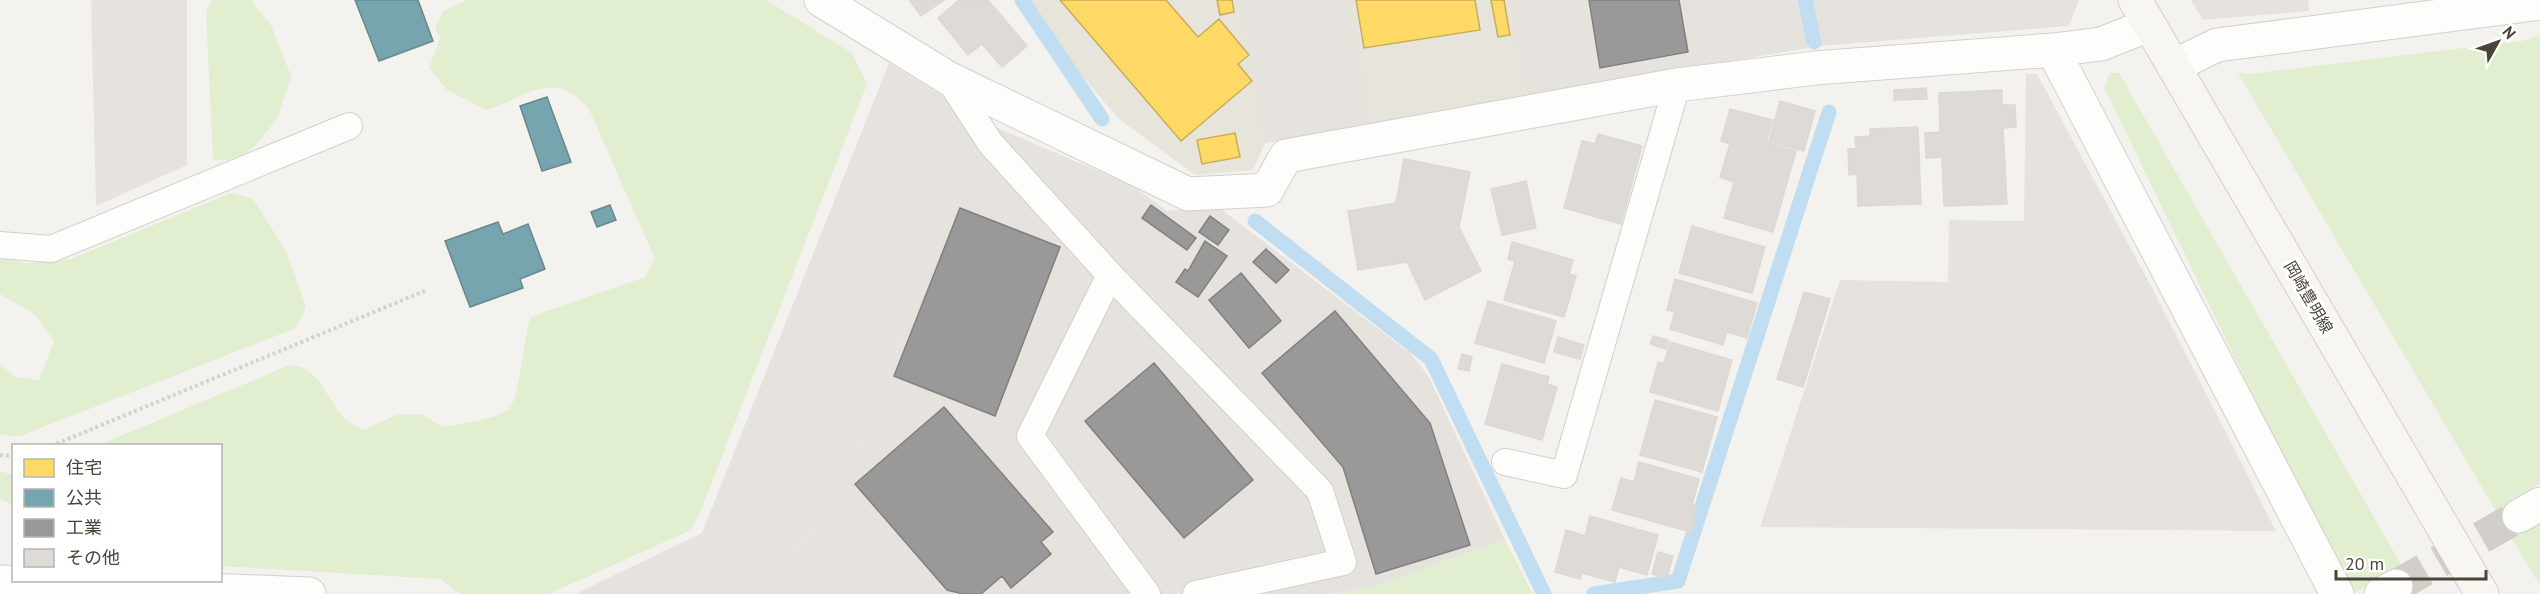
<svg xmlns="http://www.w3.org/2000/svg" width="2540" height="594" font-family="'PT Sans','Noto Sans JP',sans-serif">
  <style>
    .residential { fill: #e7e4dc }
    .industrial { fill: #e6e2de }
    .green { fill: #e1eecf }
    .parking { fill: #e6e3df }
    .homes { fill: #ffd966; stroke: #c9ac58; stroke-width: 1.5 }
    .public { fill: #76a5af; stroke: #69888c; stroke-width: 1.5 }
    .industry { fill: #999; stroke: #82807c; stroke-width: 1.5 }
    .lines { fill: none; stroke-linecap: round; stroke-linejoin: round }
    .stream { stroke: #c0ddf1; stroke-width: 15 }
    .building { fill: #dedbd6; stroke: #dcd9d4; stroke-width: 1.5 }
    .minor-tunnel { stroke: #d2cfca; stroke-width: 33; stroke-dasharray: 33 16; stroke-linecap: butt }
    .service-casing { stroke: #d2d0cb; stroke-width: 28 }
    .minor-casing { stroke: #d2d0cb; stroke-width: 35 }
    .secondary-casing { stroke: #d3cfc5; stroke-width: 35 }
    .path { stroke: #d3d2cc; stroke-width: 4; stroke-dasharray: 3 3; stroke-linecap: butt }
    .service { stroke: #fdfdfc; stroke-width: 26 }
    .minor { stroke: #fdfdfc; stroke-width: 33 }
    .secondary { stroke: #f7f6f1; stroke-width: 33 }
    .labels { text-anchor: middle; stroke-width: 6; stroke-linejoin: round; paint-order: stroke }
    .street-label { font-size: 16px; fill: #4b4439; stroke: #fff }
  </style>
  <rect width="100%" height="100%" fill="#f4f2ee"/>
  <path class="residential" d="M 1025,0 L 1584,0 L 1598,83 L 1265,143 L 1253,170 L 1195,175 L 1119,119 L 1040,27 Z"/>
  <path class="industrial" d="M 1584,0 L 1797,0 L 1808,48 L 1598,83 Z
    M 986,123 L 1133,186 L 1167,211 L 1217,206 L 1411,354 L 1429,377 L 1505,540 L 1372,587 L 1333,594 L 786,594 L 779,568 L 811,534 L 864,435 Z"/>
  <path class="green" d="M 213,0 L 251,0 L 271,25 L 291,76 L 278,117 L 255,146 L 236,160 L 213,160 L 206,11 Z
    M 467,0 L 766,0 L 852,53 L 867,84 L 701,510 L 691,530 L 549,594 L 460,594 L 441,579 L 221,566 L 220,446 L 99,445 L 290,365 C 320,367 325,397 343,417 C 347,422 357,426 363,430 L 397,415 L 421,414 L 442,427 C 459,424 498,419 510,408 C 518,400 526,333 530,317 L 645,277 L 655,259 L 589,109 C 555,67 527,97 486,110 L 447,90 L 429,68 L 440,38 L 435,28 L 443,11 Z
    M 2540,35 L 2540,483 L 2512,499 L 2529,529 L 2540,522 L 2540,586 L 2238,73 L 2249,74 L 2522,41 Z
    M 2110,73 L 2119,73 L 2418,594 L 2403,594 L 2391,573 L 2356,592 L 2344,584 L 2104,87 Z
    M 231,193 L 253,199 L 286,251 L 306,307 L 296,328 L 20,436 L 0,435 L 0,364 L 15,377 L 39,380 L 54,341 L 34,314 L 0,294 L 0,257 L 26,263 L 71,259 Z
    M 0,471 L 13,475 L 13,505 L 0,499 Z
    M 1505,540 L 1533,594 L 1333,594 L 1372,587 Z"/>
  <path class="parking" d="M 91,0 L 187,0 L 187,165 L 96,206 Z
    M 1241,0 L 1349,0 L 1370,126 L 1265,143 Z
    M 1510,0 L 1584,0 L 1598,83 L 1527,95 Z
    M 1809,0 L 2079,0 L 2069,26 L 1819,46 Z
    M 2191,0 L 2308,0 L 2309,11 L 2203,20 Z
    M 889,63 L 986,123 L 864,435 L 811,534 L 779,568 L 786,594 L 575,594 L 702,533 Z
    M 2026,74 L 2037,74 L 2151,286 L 2276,531 L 1760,527 L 1840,280 L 1948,282 L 1949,220 L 2024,221 Z"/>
  <path class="homes" d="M 1060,0 L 1166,0 L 1198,37 L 1219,19 L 1249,55 L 1238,64 L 1252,81 L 1181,141 Z
    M 1217,0 L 1232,0 L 1234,12 L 1220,15 Z
    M 1356,0 L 1475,0 L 1480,30 L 1364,48 Z
    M 1491,0 L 1504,0 L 1510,35 L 1498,37 Z
    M 1235,133 L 1240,157 L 1202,164 L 1197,140 Z"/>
  <path class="public" d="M 355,0 L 418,0 L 433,41 L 379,61 Z
    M 547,97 L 571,162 L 542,171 L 520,106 Z
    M 610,205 L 616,220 L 597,227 L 591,212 Z
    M 498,222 L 503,234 L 528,224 L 545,269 L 520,279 L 523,288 L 470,307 L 445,241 Z"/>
  <path class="industry" d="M 1589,0 L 1679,0 L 1688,52 L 1600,68 Z
    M 1151,205 L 1196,238 L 1187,250 L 1142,218 Z
    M 960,208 L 1060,247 L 995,416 L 894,376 Z
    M 1210,216 L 1229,230 L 1218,245 L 1199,232 Z
    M 1205,241 L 1227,256 L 1198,297 L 1176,282 L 1185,269 L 1188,271 Z
    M 1266,249 L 1289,270 L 1276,283 L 1253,262 Z
    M 1241,273 L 1281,321 L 1249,348 L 1209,300 Z
    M 1335,311 L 1430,423 L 1470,545 L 1376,574 L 1343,467 L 1262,373 Z
    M 1154,363 L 1253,480 L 1184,538 L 1085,421 Z
    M 944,407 L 1053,532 L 1041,542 L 1051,554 L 1011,588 L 1002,576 L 981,594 L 963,594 L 947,590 L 855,484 Z"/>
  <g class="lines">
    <path class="stream" d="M 1022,0 L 1102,119
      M 1805,0 L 1814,42
      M 1255,221 L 1431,359 L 1544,594
      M 1594,594 L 1678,581 L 1829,112"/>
  </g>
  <path class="building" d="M 909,0 L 944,0 L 921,16 Z
    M 959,0 L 988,0 L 1027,46 L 1002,67 L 982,44 L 968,55 L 938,18 Z
    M 1926,88 L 1927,99 L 1894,100 L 1894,90 Z
    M 2002,90 L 2002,105 L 2015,105 L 2016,127 L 2003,128 L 2007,204 L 1944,206 L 1942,157 L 1926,158 L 1925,133 L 1940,132 L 1939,93 Z
    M 1780,101 L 1815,111 L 1804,151 L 1769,142 Z
    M 1730,109 L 1773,120 L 1766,143 L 1796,151 L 1773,232 L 1724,218 L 1734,182 L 1720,177 L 1730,144 L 1721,141 Z
    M 1918,127 L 1921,204 L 1858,206 L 1857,174 L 1849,175 L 1848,149 L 1856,149 L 1855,137 L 1870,136 L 1870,129 Z
    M 1598,134 L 1642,146 L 1621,224 L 1564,208 L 1582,141 L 1595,144 Z
    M 1404,159 L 1470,172 L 1459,227 L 1481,271 L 1425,300 L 1407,262 L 1358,270 L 1348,211 L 1396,203 Z
    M 1526,181 L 1536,228 L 1502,235 L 1491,189 Z
    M 1692,226 L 1765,247 L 1752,293 L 1679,273 Z
    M 1512,242 L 1573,260 L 1569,274 L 1576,276 L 1564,317 L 1504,300 L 1515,261 L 1508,259 Z
    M 1675,279 L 1757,303 L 1747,338 L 1727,332 L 1723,345 L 1670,329 L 1675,312 L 1667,310 Z
    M 1804,292 L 1830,299 L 1803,387 L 1777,379 Z
    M 1488,301 L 1556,321 L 1544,363 L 1475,343 Z
    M 1653,336 L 1668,340 L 1666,349 L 1650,344 Z
    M 1558,337 L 1584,345 L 1580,359 L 1554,352 Z
    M 1670,342 L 1732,360 L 1718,411 L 1650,392 L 1658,362 L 1664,363 Z
    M 1462,354 L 1472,357 L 1469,371 L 1458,369 Z
    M 1502,364 L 1549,377 L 1547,384 L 1557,387 L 1542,440 L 1485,424 Z
    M 1655,400 L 1717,417 L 1702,472 L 1640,455 Z
    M 1639,462 L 1699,479 L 1692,505 L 1697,506 L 1691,532 L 1612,510 L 1621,478 L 1634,482 Z
    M 1590,516 L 1658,535 L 1647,575 L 1619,567 L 1615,582 L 1582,573 L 1580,579 L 1555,572 L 1566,530 L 1585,536 Z
    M 1658,552 L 1673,556 L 1667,578 L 1652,574 Z"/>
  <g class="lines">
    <path class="minor-tunnel" d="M 2396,586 L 2519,516"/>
    <g class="service-casing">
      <path id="service" d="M 948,78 L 991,144 L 1110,275 L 1320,491 L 1343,562 L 1196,594
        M 0,245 L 51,249 L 349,126
        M 1110,275 L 1030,436 L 1147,594
        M 1505,462 L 1564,475 L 1677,85"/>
    </g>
    <g class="minor-casing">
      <path id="minor" d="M 821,0 L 948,78 L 1188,194 L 1267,190 L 1286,156 L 1677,85 L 1815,68 L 2053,50 L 2101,44 L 2149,25
        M 2053,50 L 2337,594
        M 2174,66 L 2217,45 L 2540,3
        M 2519,516 L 2540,504
        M 0,582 L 309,594
        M 2381,594 L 2396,586"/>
    </g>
    <g class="secondary-casing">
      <path id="secondary" d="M 2135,0 L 2482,594"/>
    </g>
    <path class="path" d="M 51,446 L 427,290
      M 0,455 L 14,456"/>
    <use href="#service" class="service"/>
    <use href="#minor" class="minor"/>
    <use href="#secondary" class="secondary"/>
  </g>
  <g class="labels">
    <g class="street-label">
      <text transform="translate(2309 297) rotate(60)" y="6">岡崎豊明線</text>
    </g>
  </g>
  <rect x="12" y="444" width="210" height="138" fill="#ffffff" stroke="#b7b4b0" stroke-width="1.5"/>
  <rect x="24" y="459" width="30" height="18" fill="#ffd966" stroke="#b7b4b0" stroke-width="1.5"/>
  <text x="66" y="474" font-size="18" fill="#4b4439">住宅</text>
  <rect x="24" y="489" width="30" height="18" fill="#76a5af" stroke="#b7b4b0" stroke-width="1.5"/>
  <text x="66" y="504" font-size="18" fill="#4b4439">公共</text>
  <rect x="24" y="519" width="30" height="18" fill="#999999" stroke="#b7b4b0" stroke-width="1.5"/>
  <text x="66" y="534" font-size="18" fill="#4b4439">工業</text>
  <rect x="24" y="549" width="30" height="18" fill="#dedbd6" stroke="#b7b4b0" stroke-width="1.5"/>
  <text x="66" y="564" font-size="18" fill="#4b4439">その他</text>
  <g transform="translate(2498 42) rotate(50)" stroke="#ffffff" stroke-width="4.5" paint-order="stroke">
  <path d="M0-4.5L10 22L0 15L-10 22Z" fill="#4b4439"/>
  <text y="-9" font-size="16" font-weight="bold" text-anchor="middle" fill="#4b4439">N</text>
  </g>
  <path d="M2336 570v9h150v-9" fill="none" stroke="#4b4439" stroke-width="3"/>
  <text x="2345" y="570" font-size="18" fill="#4b4439" stroke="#ffffff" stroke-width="4.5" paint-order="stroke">20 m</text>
</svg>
